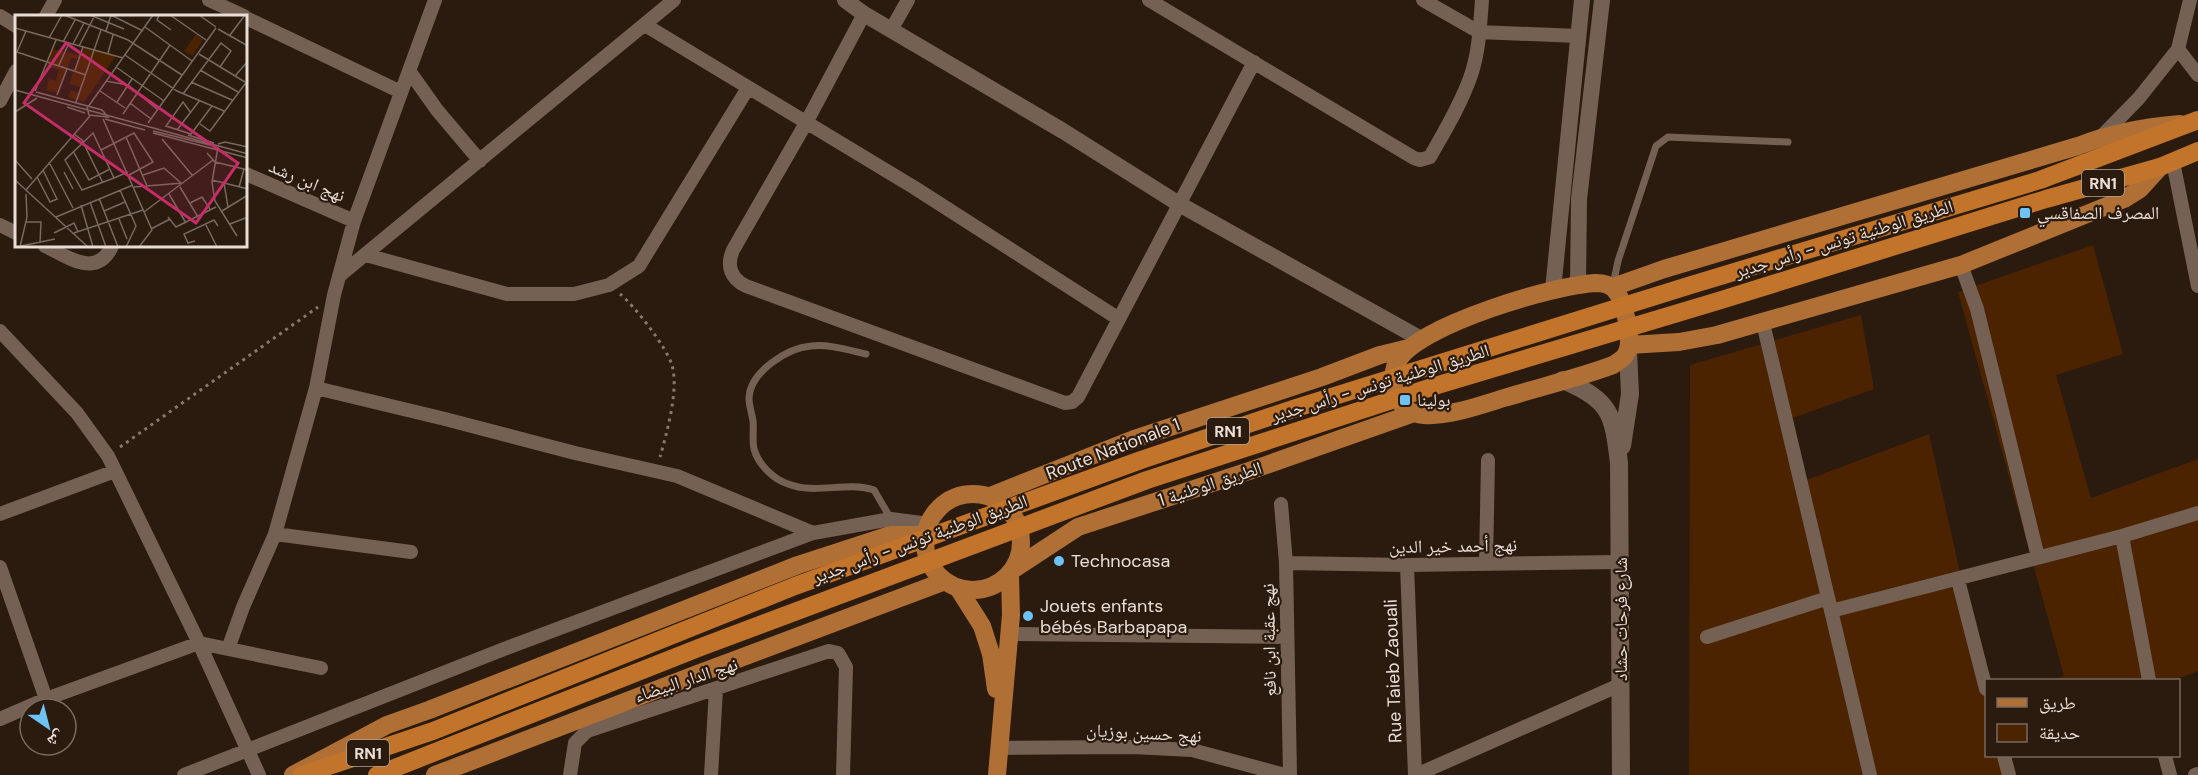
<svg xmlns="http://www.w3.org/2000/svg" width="2198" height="775" font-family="'DM Sans','Noto Naskh Arabic',sans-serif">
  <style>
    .green { fill: #4b2300 }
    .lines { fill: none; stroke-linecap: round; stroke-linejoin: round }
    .path { stroke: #85786e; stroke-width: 3; stroke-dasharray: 3 4.5; stroke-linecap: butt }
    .service { stroke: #746153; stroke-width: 7 }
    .minor { stroke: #746153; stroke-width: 14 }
    .tertiary { stroke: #746153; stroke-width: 16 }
    .secondary { stroke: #746153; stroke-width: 18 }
    .primary { stroke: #af6f35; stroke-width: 18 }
    .trunk { stroke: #c2742b; stroke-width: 18 }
    .poi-dot { fill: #6fc2f4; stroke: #2b1b0f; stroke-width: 2 }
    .labels { text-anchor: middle; stroke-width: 4.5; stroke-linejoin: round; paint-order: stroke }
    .shield { fill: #2b1b0f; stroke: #b0a49a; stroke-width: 1.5 }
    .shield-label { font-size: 16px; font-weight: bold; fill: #e9ded6 }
    .street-label { font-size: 18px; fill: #e9ded6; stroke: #2b1b0f }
    .poi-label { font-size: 18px; fill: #e9ded6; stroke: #2b1b0f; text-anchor: start }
    .inset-road { fill: none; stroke: #77695f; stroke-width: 1.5 }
    .view { fill: #c62c67; fill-opacity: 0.15; stroke: #c62c67; stroke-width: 3 }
    .inset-edge { fill: none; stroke: #e9ded6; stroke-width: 3 }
  </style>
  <rect width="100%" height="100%" fill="#2b1b0f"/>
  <path class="green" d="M 2093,245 L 2123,354 L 2056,375 L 2091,498 L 2198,459 L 2198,671 L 2174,680 L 2052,680 L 2064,676 L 1958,292 Z
    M 1861,315 L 1874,389 L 1787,420 L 1804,481 L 1929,434 L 1986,688 L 1986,756 L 2001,756 L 2005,775 L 1689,775 L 1690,365 Z"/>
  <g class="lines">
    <path class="path" d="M 620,294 C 634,305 667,348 672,365 C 679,390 667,432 660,457
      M 120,447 L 318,307"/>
    <path class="service" d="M 1613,285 L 1618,261 L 1656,146 L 1668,137 L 1788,142
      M 866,354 C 848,350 829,344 811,346 C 787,348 750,372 749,398 C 749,406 752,414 753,421 C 754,430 752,440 754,449 C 758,464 773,479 788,484 C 816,495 846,481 874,490 L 891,519"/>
    <path class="minor" d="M 209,0 L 244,16
      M 1149,0 L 1414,158 L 1420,160 L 1430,157 C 1444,132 1460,106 1470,78 C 1479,54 1480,26 1482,0
      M 1423,0 L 1479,32 L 1578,36
      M 864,14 L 806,123 L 733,250 C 726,266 731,279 746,286 L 1065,403 L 1072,402 L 1078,397 L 1254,62
      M 0,16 L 16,26
      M 46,16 L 55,0
      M 246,18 L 401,92
      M 645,25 L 915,188 L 1119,319
      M 891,30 L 908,0
      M 2178,49 L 2198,75
      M 410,72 L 437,110 L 480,161
      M 0,101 L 16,71
      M 2102,136 L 2139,98 L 2178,49 L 2190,0
      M 2173,162 L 2198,286
      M 246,174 L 354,221
      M 0,225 L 16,233
      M 45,246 C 68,257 97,279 112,246
      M 366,255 L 507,294 L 574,294 L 609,285 L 639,266 L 748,88
      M 1961,265 L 1977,309 L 2038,557
      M 339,276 L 674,0
      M 1763,323 L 1870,775
      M 0,331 L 77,413 L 108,456 L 199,643 L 259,775
      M 316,388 L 445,419 L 575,453 L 677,476 L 813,533
      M 1281,504 L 1286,563 L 1290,775
      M 0,514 L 115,471
      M 275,534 L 411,552
      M 2122,536 L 2149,680
      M 1286,563 L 1407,565 L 1620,562
      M 1486,563 L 1488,460
      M 1407,565 L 1415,775
      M 0,567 L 46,699
      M 1958,580 L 1986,689
      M 1831,611 L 2122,536 L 2198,513
      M 1009,634 L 1287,637
      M 1707,637 L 1828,598
      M 228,649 L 243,607 L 275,534 L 316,388 L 334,295 L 354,221 L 435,0
      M 0,719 L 46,699 L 199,643 L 321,668
      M 998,748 L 1132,747 L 1192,750 L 1285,775
      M 2004,756 L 2009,775
      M 2165,756 L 2170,775
      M 184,775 L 504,649 L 813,533 L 891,519 L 929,524
      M 570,775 L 575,743 L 587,731 L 829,651 L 838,653 L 846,667 L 843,775
      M 711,775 L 716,690
      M 1416,775 L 1622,684
      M 2195,775 L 2198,774"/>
    <path class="tertiary" d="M 845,0 L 864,14 L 1063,131 L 1179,204 L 1421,339
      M 1578,285 L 1579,199 L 1602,0
      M 1553,290 L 1582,0"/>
    <path class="secondary" d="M 1563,380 C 1611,401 1613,413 1619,463 L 1621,775
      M 1622,446 L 1630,394 L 1628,351"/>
    <path class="primary" d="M 1596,283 C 1603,283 1609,284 1614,289 C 1624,299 1633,338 1627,352 C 1625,358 1619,361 1613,365 C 1578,378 1540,387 1504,398 C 1481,405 1448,417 1424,415 C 1411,414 1401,407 1396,395 C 1392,384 1392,369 1399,359 C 1423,324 1554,285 1596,283 Z
      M 1613,287 L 1664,269 L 2078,146 C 2111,133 2145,127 2180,124
      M 1629,345 L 1679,342 L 1717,335 L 1961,265 L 2124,199 L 2140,189 L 2160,167
      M925 542a48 48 0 1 1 96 0a48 48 0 1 1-96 0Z
      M 990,496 L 1134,439 L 1322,377 L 1380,355 L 1409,348
      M 1014,569 L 1078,527 L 1249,471 L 1414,413
      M 958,588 L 982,626 L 991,654 L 996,689
      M 293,775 L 387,725 L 429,710 L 798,565 L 890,535 L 926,535
      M 435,775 L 695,675 L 945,581
      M 997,775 L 1011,615 L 1010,575"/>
    <path class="trunk" d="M 302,775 L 433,731 L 795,586 L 1141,460 L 1296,408 L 1691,285 L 2040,180 L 2198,120
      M 377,775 L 701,647 L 1147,480 L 1438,385 L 1718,301 L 2046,199 L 2160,167 L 2198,151"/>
  </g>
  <g class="poi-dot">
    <rect x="2019" y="207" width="12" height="12" rx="3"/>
    <rect x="1399" y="394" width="12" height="12" rx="3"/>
    <circle cx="1059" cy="561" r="6"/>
    <circle cx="1028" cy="616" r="6"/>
  </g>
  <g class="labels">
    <g class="shield">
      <rect x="2082" y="170" width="42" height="26" rx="4.5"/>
      <rect x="1207" y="418" width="42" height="26" rx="4.5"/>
      <rect x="347" y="740" width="42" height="26" rx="4.5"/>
    </g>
    <g class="shield-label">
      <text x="2103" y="189">RN1</text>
      <text x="1228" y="437">RN1</text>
      <text x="368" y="759">RN1</text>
    </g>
    <g class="street-label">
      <text transform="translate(307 181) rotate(23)" y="6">نهج ابن رشد</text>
      <text transform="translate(1844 239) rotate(-17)" y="6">الطريق الوطنية تونس - رأس جدير</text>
      <text transform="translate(1380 383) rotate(-17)" y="6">الطريق الوطنية تونس - رأس جدير</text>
      <text transform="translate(1113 449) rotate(-21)" y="6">Route Nationale 1</text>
      <text transform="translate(1210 484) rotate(-18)" y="6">الطريق الوطنية 1</text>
      <text transform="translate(920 539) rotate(-20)" y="6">الطريق الوطنية تونس - رأس جدير</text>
      <text transform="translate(1453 546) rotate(-1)" y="6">نهج أحمد خير الدين</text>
      <text transform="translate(1621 619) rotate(-90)" y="6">شارع فرحات حشاد</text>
      <text transform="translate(1269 640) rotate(-91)" y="6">نهج عقبة ابن نافع</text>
      <text transform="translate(1393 671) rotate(-92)" y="6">Rue Taieb Zaouali</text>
      <text transform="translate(686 680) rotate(-18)" y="6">نهج الدار البيضاء</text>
      <text transform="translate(1144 733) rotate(3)" y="6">نهج حسين بوزيان</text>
    </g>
    <g class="poi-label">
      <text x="2037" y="219">المصرف الصفاقسي</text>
      <text x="1417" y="406">بولينا</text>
      <text x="1071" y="567">Technocasa</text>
      <text x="1040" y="612">Jouets enfants<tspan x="1040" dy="21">bébés Barbapapa</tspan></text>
    </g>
  </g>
  <g transform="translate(15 15)">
    <rect width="232" height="232" fill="#2b1b0f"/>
    <path d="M 181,19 L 188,25 L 177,41 L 169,36 ZM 69,33 L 101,41 L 69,87 L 53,82 L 56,75 L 64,78 L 66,72 L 54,69 L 63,44 L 56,43 L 44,78 L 31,75 L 34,64 L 41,66 L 44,55 L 30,51 L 37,34 L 65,40 Z" fill="#4b2300"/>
    <path class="inset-road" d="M 49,0 L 113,25 L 167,60M 75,0 L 109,14M 144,0 L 142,5 L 156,15M 155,0 L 191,25M 184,0 L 201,12M 130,12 L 177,46M 0,13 L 108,43M 203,14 L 233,31M 11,16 L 2,37 L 71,60M 91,16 L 96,0 L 128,16M 215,20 L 230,0M 34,23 L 47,0M 48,27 L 60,5M 58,29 L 69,8M 64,31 L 80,0M 93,38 L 98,20M 184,39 L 230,67M 110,40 L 162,76 L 209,96M 44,50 L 54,28M 101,52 L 149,86M 60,55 L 68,32M 185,55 L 223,77M 220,61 L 233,46M 91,66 L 113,70 L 143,95M 176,67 L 217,85M 0,75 L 233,139M 20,76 L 41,25M 85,76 L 110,93M 21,77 L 87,95 L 93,102 L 74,100 L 72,92M 168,79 L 206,28 L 216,36 L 205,52M 42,80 L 52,54M 61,87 L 86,15M 102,87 L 117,64M 115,88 L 136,104M 52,92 L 70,98M 73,92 L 138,0M 0,97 L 22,83M 176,98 L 168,87 L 151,111 L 176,119 L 197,91M 108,99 L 155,30M 88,104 L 137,215 L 124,232M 90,104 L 130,115M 133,108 L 201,13M 185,109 L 195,116 L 233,65M 162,115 L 185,85M 138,116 L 199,131M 138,118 L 233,143M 59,119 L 67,125 L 88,168M 173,120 L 199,128M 111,122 L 132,171M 147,124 L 177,160M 203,129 L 210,127 L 233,132M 203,132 L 197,167 L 200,186 L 222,221M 86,135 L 119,118 L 138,147 L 114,160M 58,136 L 74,165 L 95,154M 192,138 L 200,147 L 233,155M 0,145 L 17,164M 34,147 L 58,193M 49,157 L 58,174M 128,160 L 149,153 L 166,168M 22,162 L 35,187 L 42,184 L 28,155M 99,163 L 78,118 L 50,145 L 67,175 L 99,163 L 113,157M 0,165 L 73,232M 197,165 L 233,174M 209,168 L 213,192M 119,172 L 168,168M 165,172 L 183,202M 224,172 L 229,154M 11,175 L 75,101M 105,175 L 121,211 L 111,232M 154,179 L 171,208M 84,183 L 103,232M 75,187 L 91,232M 175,188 L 187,182 L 195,194M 66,190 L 78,232M 89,196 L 110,187M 207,196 L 233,180M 129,197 L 198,145M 41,202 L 118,170M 153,202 L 161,212 L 201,192M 104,204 L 112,224M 11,207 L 26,207 L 25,228M 215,209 L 233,202M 191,210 L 202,232M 136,214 L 155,204M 39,218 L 59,208 L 63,217M 59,218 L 128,195M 180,226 L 173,228 L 169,219 L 199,205 L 203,211M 6,231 L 40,224M 5,232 L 12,202 L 11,179"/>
    <path class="view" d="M 51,28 L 223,148 L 181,208 L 9,88 Z"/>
    <rect width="232" height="232" class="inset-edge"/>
  </g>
  <rect x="1985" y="679" width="195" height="78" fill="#2b1b0f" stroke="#77695f" stroke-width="1.5"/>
  <rect x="1997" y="698" width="30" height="9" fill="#af6f35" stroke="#77695f" stroke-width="1.5"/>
  <text x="2039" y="709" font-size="18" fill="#e9ded6">طريق</text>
  <rect x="1997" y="724" width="30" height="18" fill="#4b2300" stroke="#77695f" stroke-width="1.5"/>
  <text x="2039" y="739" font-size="18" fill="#e9ded6">حديقة</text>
  <g transform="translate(48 727) rotate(145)"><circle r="28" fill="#2b1b0f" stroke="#77695f" stroke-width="1.5"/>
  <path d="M0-4.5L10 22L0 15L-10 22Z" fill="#6fc2f4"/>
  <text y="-9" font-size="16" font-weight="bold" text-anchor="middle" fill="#e9ded6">ش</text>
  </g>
</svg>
